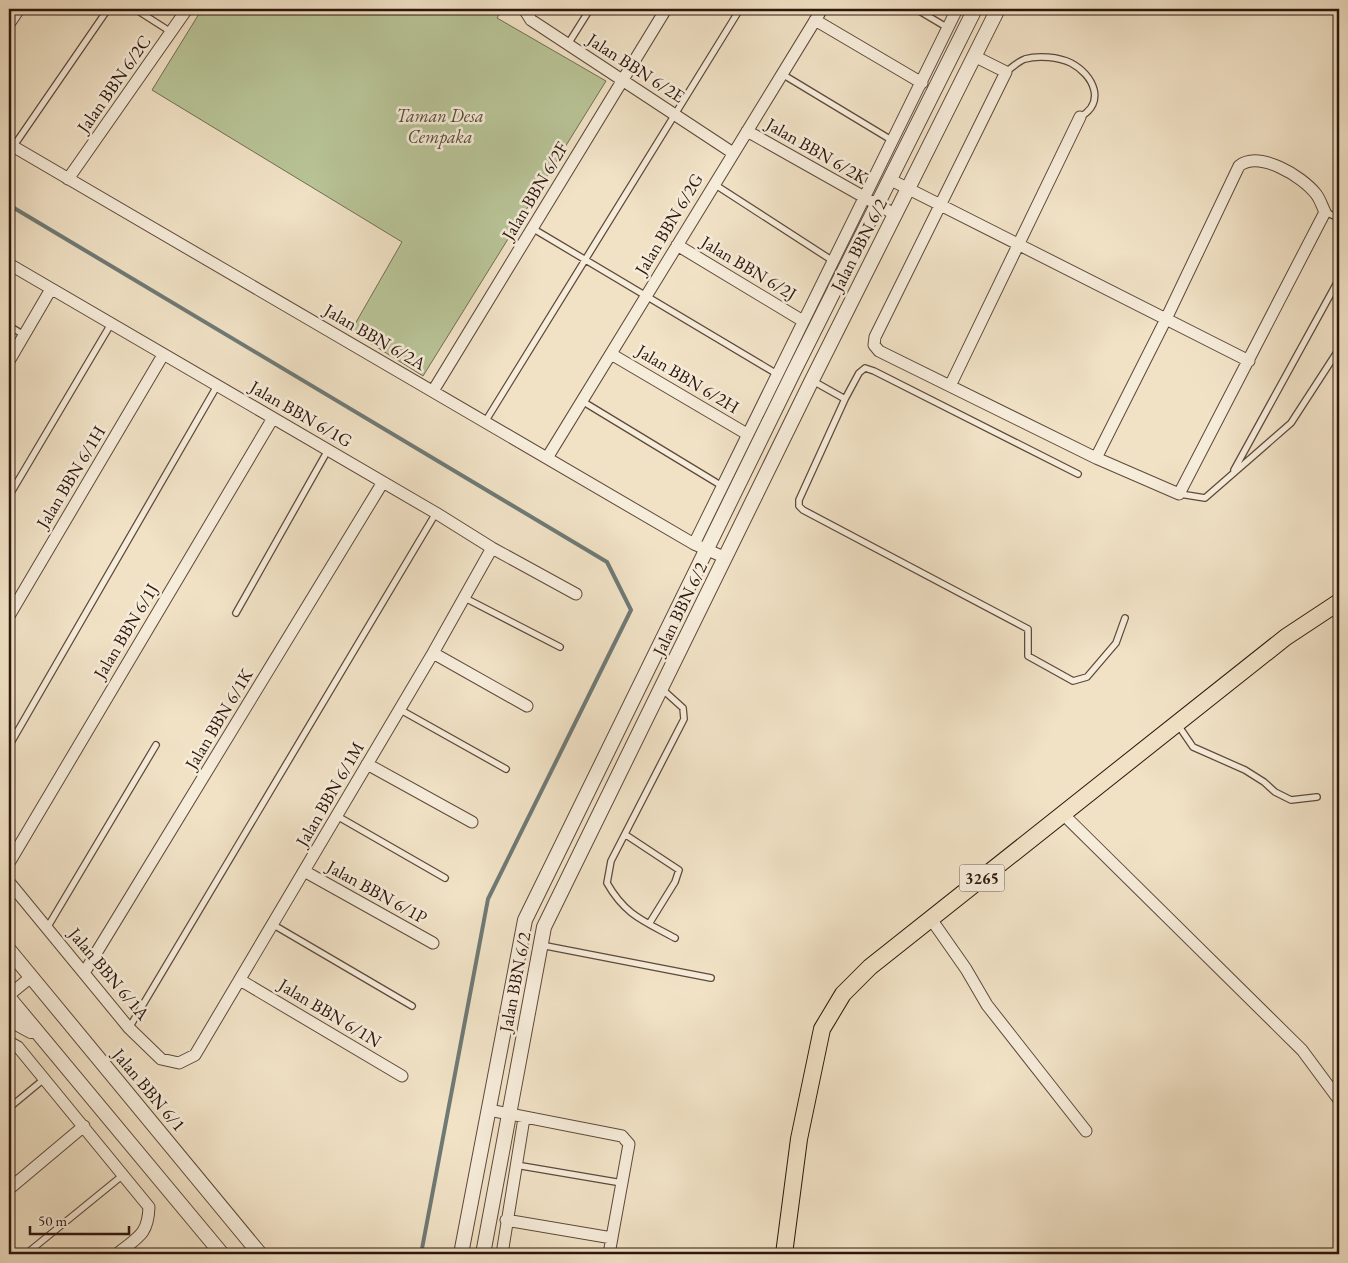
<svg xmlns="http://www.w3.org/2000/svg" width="1348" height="1263" font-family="'EB Garamond',serif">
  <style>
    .green { fill: #b8c497; stroke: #726d52 }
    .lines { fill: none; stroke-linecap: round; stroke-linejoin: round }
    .stream { stroke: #6f7a75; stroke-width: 4 }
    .service-casing { stroke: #5e493b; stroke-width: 8 }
    .minor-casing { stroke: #5e493b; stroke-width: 13 }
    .tertiary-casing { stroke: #5e493b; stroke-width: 16 }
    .primary-casing { stroke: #2d160d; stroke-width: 18 }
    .service { stroke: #f6ecda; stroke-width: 5.5 }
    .minor { stroke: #f6ecda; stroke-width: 11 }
    .tertiary { stroke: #f6ecda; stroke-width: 14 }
    .primary { stroke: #f1e2c6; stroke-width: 16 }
    .labels { text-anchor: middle; stroke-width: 5; stroke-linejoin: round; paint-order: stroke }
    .shield { fill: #f6ecda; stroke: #69564a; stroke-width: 1 }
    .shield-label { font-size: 16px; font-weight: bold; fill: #2d160d }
    .street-label { font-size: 18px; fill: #2d160d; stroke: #f6ecda }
    .park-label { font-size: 18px; font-style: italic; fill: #574a36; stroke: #f6ecda }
  </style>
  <rect width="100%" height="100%" fill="#f1e2c6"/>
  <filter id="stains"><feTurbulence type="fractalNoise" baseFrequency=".004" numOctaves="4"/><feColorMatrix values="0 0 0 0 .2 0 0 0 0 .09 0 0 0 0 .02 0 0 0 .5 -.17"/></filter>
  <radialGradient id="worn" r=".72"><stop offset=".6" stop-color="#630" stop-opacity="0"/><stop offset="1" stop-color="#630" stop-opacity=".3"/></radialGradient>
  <path class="green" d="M 202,9 L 503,9 L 497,18 L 606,81 L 423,376 L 351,331 L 402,242 L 152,90 Z"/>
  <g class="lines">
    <path class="stream" d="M 9,205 L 607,562 L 631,610 L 488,899 L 421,1254"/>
    <g class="service-casing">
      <path id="service" d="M 135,9 L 171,32
        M 916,9 L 948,28
        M 568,44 L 590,9
        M 1006,72 C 1011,68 1019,61 1025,59 C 1038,55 1059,57 1071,63 C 1094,75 1106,103 1080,117
        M 782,74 L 893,141
        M 13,147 L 108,9
        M 714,184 L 833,261
        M 1325,212 L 1339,218
        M 532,228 L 777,374
        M 9,326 L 24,335
        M 813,381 L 845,399 L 799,500 L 799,506 L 803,510 L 1028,629 L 1028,656 L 1073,681 L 1087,677 L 1116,643 L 1125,618
        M 845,399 L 859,373 L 865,368 L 874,371 L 1078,474
        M 582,401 L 722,486
        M 485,422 L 740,9
        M 1234,470 L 1339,279
        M 1180,494 L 1205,498 L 1291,423 L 1339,349
        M 9,496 L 111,324
        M 465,598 L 560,647
        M 236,613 L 328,450
        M 662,689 L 683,708 L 684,719 L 611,861 L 607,883 C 625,915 644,921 675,938
        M 399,709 L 506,769
        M 1178,725 L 1193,747 L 1245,770 L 1264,782 L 1275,792 L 1291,800 L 1317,797
        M 9,746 L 217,386
        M 337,816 L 445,878
        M 626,835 L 679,870 L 675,882 L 649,924
        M 272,924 L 412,1006
        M 47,928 L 156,745
        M 541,945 L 711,978
        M 129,1028 L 436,513
        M 9,1108 L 44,1079
        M 516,1165 L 622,1183
        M 26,1254 L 123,1175"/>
    </g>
    <g class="minor-casing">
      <path id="minor" d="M 524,9 L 531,20 L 733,153
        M 815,20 L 922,83
        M 9,24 L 19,9
        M 974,56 L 1006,72 L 875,337 L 874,345 L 879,351 L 1096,458 L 1179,494 L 1325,212 C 1322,206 1320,199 1316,194 C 1302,176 1259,150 1239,166 L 1166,319 L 1096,458
        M 747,131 L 896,215
        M 9,144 L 694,544 L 726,558
        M 68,179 L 187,9
        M 891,180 L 1249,361
        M 677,245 L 803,321
        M 9,264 L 436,513 L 492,548 L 576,594
        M 611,354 L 747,434
        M 9,361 L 51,289
        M 950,386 L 1080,117
        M 433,391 L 666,9
        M 547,458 L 822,9
        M 694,544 L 957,9
        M 9,616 L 163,355
        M 433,653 L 527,706
        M 367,764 L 472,822
        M 1062,813 L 1302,1050 L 1339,1100
        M 9,863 L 273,418
        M 304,871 L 433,943
        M 9,882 L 129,1028 L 161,1059 L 179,1063 L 195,1055 L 433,653 L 492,548
        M 931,919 L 966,969 L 987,1005 L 1086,1131
        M 84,973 L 383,482
        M 240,980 L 402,1076
        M 9,995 L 31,977
        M 9,1042 L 18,1047 L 149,1207 C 148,1235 138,1237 117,1254
        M 489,1110 L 622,1136 L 629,1144 L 609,1254
        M 9,1189 L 84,1126
        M 506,1220 L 612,1238
        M 502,1254 L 524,1118"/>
    </g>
    <g class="tertiary-casing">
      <path id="tertiary" d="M 9,950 L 260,1254
        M 9,998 L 222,1254
        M 9,1019 L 31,1031
        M 461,1254 L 525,920 L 794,371 L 975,9
        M 483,1254 L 544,927 L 812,380 L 998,9"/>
    </g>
    <g class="primary-casing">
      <path id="primary" d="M 784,1254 L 799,1139 L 822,1029 L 843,994 L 870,967 L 1286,637 L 1339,602"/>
    </g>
    <use href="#service" class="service"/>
    <use href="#minor" class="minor"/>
    <use href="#tertiary" class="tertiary"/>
    <use href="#primary" class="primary"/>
  </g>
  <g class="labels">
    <rect class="shield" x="959.5" y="864.5" width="45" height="27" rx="4"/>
    <g class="shield-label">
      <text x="982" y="884">3265</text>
    </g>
    <g class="street-label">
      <text transform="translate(636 68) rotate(33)" y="6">Jalan BBN 6/2E</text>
      <text transform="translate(114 84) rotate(-55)" y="6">Jalan BBN 6/2C</text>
      <text transform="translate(817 151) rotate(30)" y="6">Jalan BBN 6/2K</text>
      <text transform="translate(535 191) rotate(-59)" y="6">Jalan BBN 6/2F</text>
      <text transform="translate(669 224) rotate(-59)" y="6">Jalan BBN 6/2G</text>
      <text transform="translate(859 245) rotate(-63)" y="6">Jalan BBN 6/2</text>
      <text transform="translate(749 268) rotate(31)" y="6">Jalan BBN 6/2J</text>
      <text transform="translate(375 337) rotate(30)" y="6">Jalan BBN 6/2A</text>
      <text transform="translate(688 379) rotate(31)" y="6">Jalan BBN 6/2H</text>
      <text transform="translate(301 414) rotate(30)" y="6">Jalan BBN 6/1G</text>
      <text transform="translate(71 477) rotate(-59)" y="6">Jalan BBN 6/1H</text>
      <text transform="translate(680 609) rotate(-64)" y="6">Jalan BBN 6/2</text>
      <text transform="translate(126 631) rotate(-59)" y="6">Jalan BBN 6/1J</text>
      <text transform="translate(219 719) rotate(-59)" y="6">Jalan BBN 6/1K</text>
      <text transform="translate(330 794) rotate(-60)" y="6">Jalan BBN 6/1M</text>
      <text transform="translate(377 892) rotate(29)" y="6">Jalan BBN 6/1P</text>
      <text transform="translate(109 974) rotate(50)" y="6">Jalan BBN 6/1A</text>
      <text transform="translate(515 982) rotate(-79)" y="6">Jalan BBN 6/2</text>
      <text transform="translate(330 1013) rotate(31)" y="6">Jalan BBN 6/1N</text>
      <text transform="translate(149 1090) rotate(50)" y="6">Jalan BBN 6/1</text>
    </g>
    <g class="park-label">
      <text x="440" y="122">Taman Desa<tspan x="440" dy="21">Cempaka</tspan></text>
    </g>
  </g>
  <rect width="1348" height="1263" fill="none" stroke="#f1e2c6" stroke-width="30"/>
  <rect x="10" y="10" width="1328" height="1243" fill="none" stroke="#2d160d" stroke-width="2.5"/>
  <rect x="15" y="15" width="1318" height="1233" fill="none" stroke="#2d160d"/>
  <path d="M30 1226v8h99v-8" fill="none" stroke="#2d160d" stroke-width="2.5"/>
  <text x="38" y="1226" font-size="15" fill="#2d160d" stroke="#f6ecda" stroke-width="4" paint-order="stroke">50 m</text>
  <rect width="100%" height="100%" filter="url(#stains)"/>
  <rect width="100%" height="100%" fill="url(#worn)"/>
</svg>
